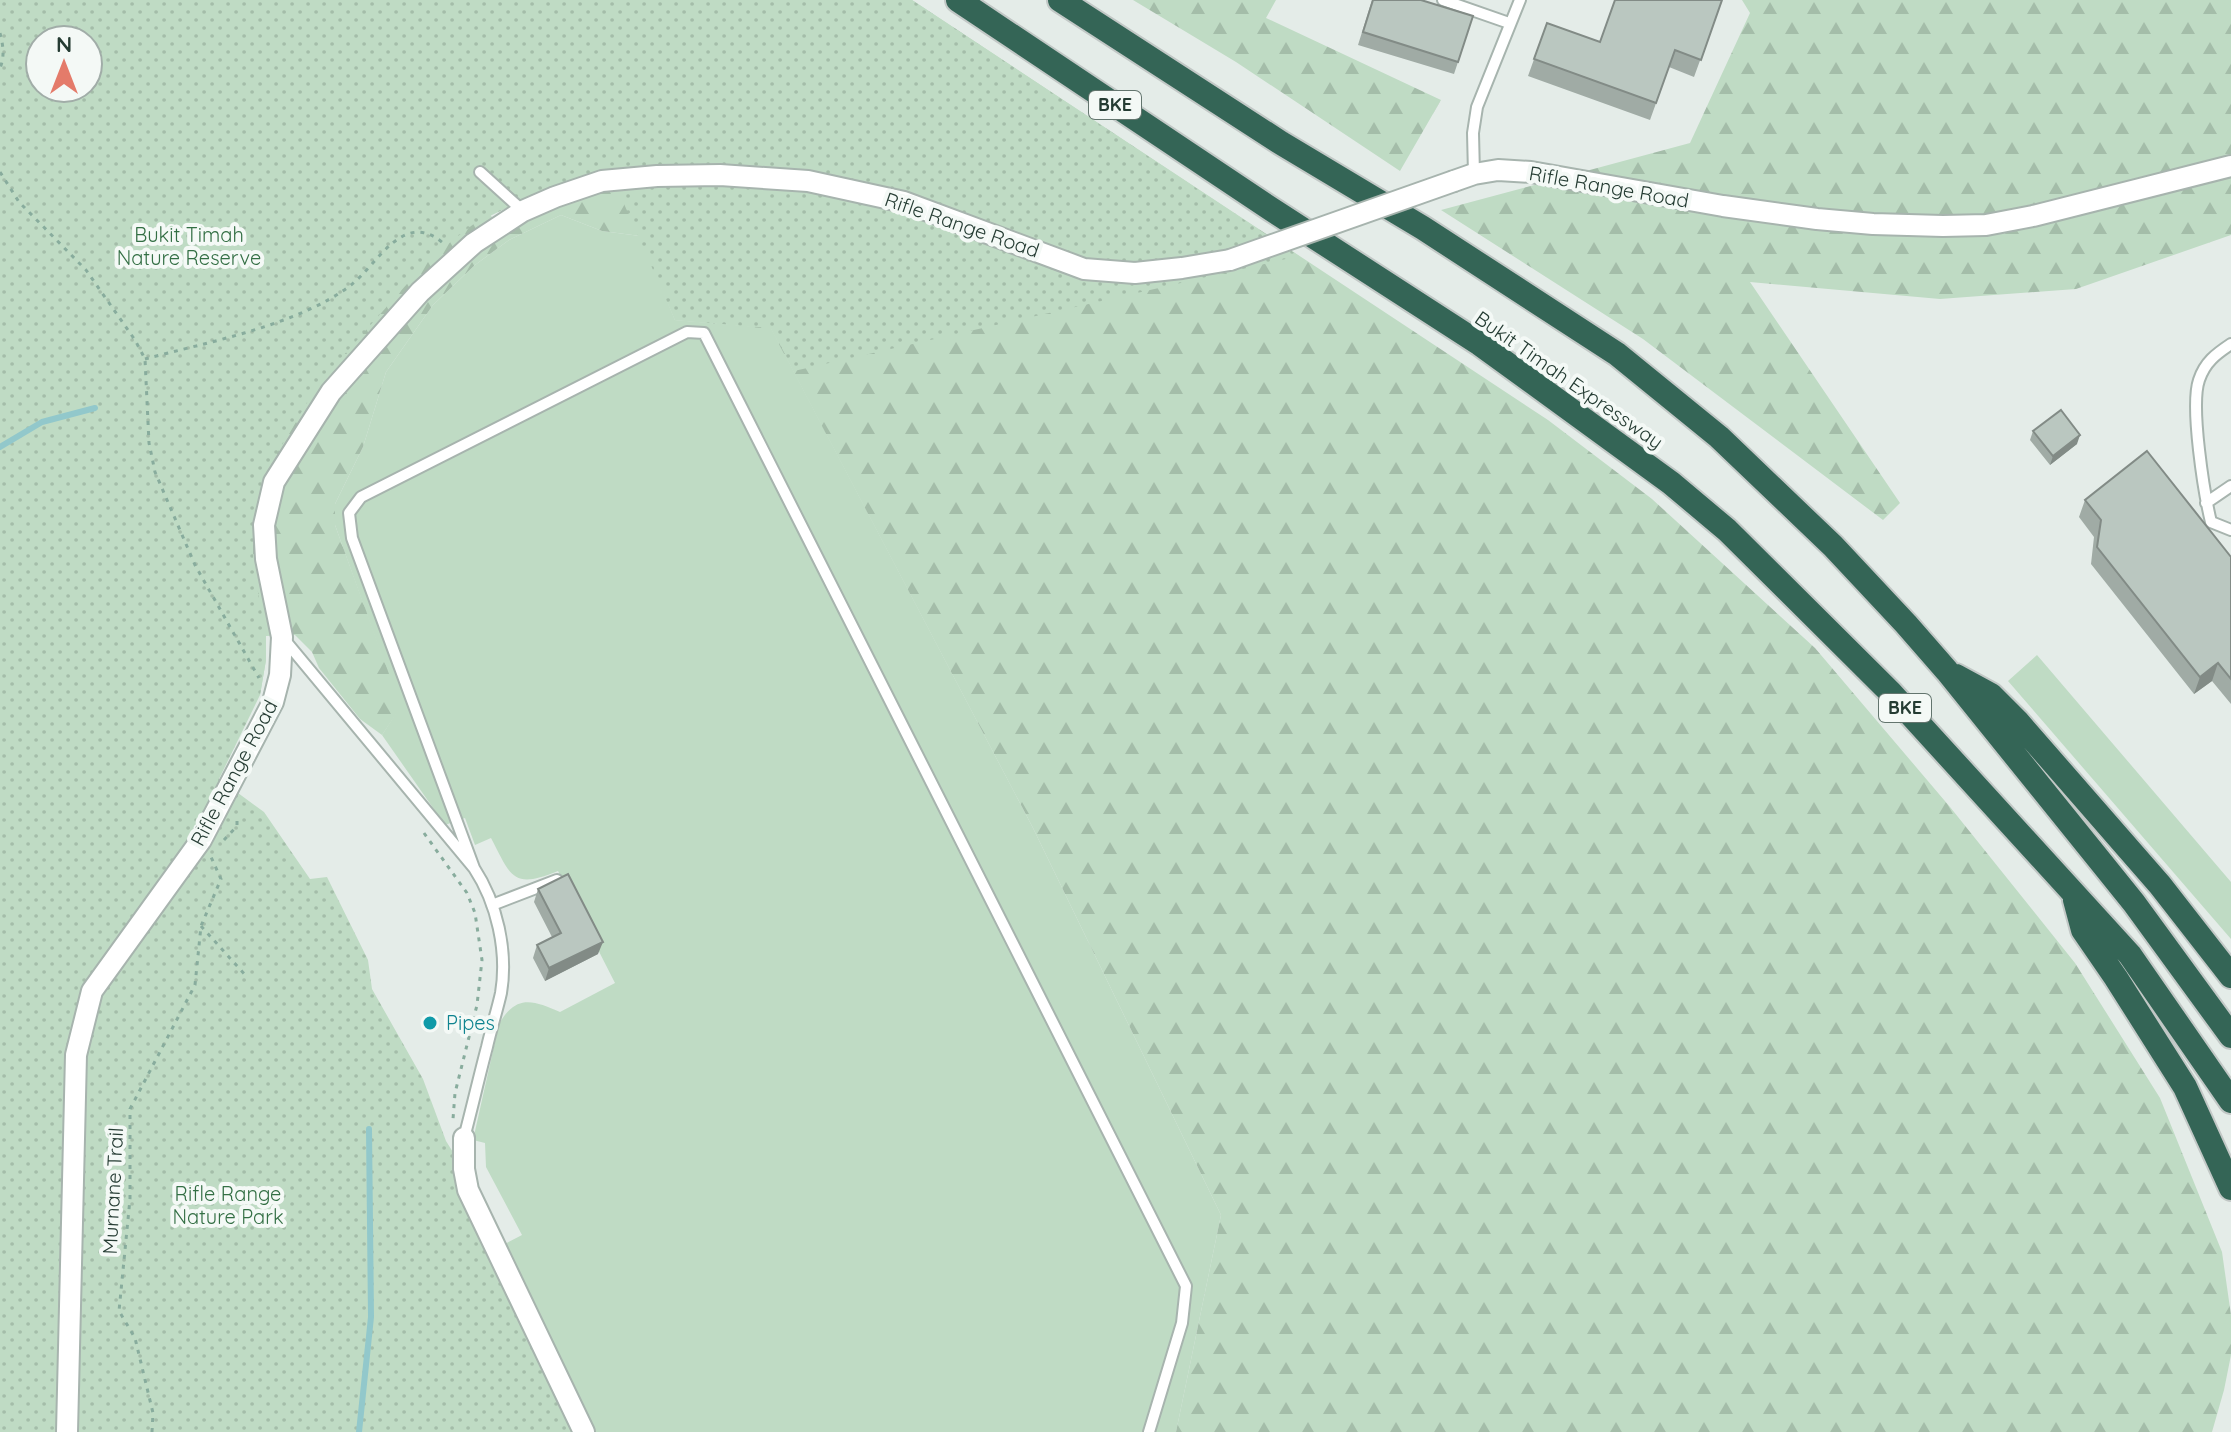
<svg xmlns="http://www.w3.org/2000/svg" width="2231" height="1432" font-family="Quicksand,sans-serif">
  <style>
    .grass { fill: #bfdbc4 }
    .forest { fill: url(#forest-firs); fill-rule: evenodd }
    .park { fill: url(#park-dots); fill-rule: evenodd }
    .lines { fill: none; stroke-linecap: round; stroke-linejoin: round }
    .stream { stroke: #92c8cb; stroke-width: 6 }
    .service-casing { stroke: #a7b4ae; stroke-width: 14 }
    .minor-casing { stroke: #a7b4ae; stroke-width: 24 }
    .motorway-casing { stroke: #c2c8c6; stroke-width: 28 }
    .path { stroke: #88ac9d; stroke-width: 3; stroke-dasharray: 4 6; stroke-linecap: butt }
    .service { stroke: #fff; stroke-width: 10 }
    .minor { stroke: #fff; stroke-width: 20 }
    .motorway { stroke: #346556; stroke-width: 24 }
    .minor-bridge-casing { stroke: #a7b4ae; stroke-width: 24; stroke-linecap: butt }
    .minor-bridge { stroke: #fff; stroke-width: 20 }
    .wall { fill: #a0aba5 }
    .shaded-wall { fill: #828b86 }
    .building { fill: #bac7c0; stroke: #828b86; stroke-width: 2 }
    .culture-dot { fill: #0f9aa8; stroke: #f4f9f6; stroke-width: 3 }
    .labels { text-anchor: middle; stroke-width: 8; stroke-linejoin: round; paint-order: stroke }
    .shield { fill: #f4f9f6; stroke: #63756e; stroke-width: 2 }
    .shield-label { font-size: 18px; font-weight: bold; fill: #253c33 }
    .street-label { font-size: 20px; fill: #253c33; stroke: #f4f9f6 }
    .park-label { font-size: 20px; fill: #336f44; stroke: #f4f9f6 }
    .culture-label { font-size: 20px; fill: #0d838f; stroke: #f4f9f6; text-anchor: start }
  </style>
  <defs>
    <pattern id="forest-firs" width="22" height="20" patternUnits="userSpaceOnUse" patternTransform="scale(2)"><rect width="22" height="20" fill="#bfdbc4"/><path d="M5 1l3.5 6h-7zM16 11l3.5 6h-7z" fill="#a4bda9"/></pattern>
    <pattern id="park-dots" width="8" height="8" patternUnits="userSpaceOnUse" patternTransform="scale(2)"><rect width="8" height="8" fill="#bfdbc4"/><path d="M2 2h.1M6 6h.1" fill="none" stroke="#a4bda9" stroke-width="1.8" stroke-linecap="round"/></pattern>
  </defs>
  <rect width="100%" height="100%" fill="#e4ece8"/>
  <path class="grass" d="M 561,215 L 602,231 L 640,236 L 675,320 L 771,328 L 1033,828 L 1221,1215 L 1176,1432 L 594,1432 L 503,1245 L 522,1235 L 486,1167 L 485,1143 L 473,1140 L 499,1024 C 516,994 533,1000 560,1012 L 615,983 L 558,871 C 512,890 511,876 491,838 L 475,845 L 465,818 L 445,825 L 382,735 L 400,707 L 335,525 L 335,504 L 363,447 L 386,372 L 433,305 L 475,265 L 509,240 Z
    M 2037,655 L 2231,882 L 2231,939 L 2008,681 Z"/>
  <path class="forest" d="M 0,0 L 483,202 L 500,231 L 531,212 L 524,0 L 912,0 L 1548,420 L 1652,499 L 1815,648 L 1950,807 L 2075,963 L 2160,1098 L 2222,1252 L 2231,1315 L 2231,1355 L 2224,1390 L 2212,1432 L 1176,1432 L 1221,1215 L 1033,828 L 771,329 L 675,320 L 640,236 L 602,231 L 561,215 L 509,240 L 475,265 L 433,305 L 386,372 L 363,447 L 335,504 L 335,525 L 401,707 L 382,735 L 360,719 L 319,668 L 312,652 L 295,635 L 266,636 L 266,660 L 260,695 L 234,675 L 99,302 ZM 40,40 L 88,40 L 88,88 L 40,88 Z
    M 1133,0 L 1276,0 L 1266,18 L 1441,100 L 1400,171 L 1236,62 Z
    M 1742,0 L 2231,0 L 2231,235 L 2076,289 L 1940,299 L 1750,282 L 1900,503 L 1883,520 L 1643,339 L 1441,210 L 1690,143 L 1750,13 Z"/>
  <path class="park" d="M 0,0 L 912,0 L 1299,256 L 794,371 L 771,328 L 675,320 L 610,172 L 526,199 L 475,223 L 431,257 L 318,384 L 263,477 L 253,522 L 253,565 L 266,636 L 266,660 L 260,695 L 219,779 L 264,812 L 310,879 L 327,877 L 368,960 L 372,989 L 423,1079 L 446,1141 L 456,1157 L 460,1192 L 469,1217 L 575,1432 L 0,1432 ZM 40,40 L 88,40 L 88,88 L 40,88 Z"/>
  <g class="lines">
    <path class="stream" d="M 0,447 L 42,422 L 95,408
      M 359,1432 L 371,1317 L 369,1129"/>
    <g class="service-casing">
      <path id="service" d="M 1443,0 L 1509,23
        M 480,172 L 523,211
        M 1474,174 L 1473,133 L 1477,107 L 1520,0
        M 2231,344 C 2216,354 2205,362 2199,380 C 2190,406 2204,493 2211,522 L 2231,530
        M 2206,503 L 2231,486
        M 283,638 L 474,868 C 497,903 508,951 501,993 C 497,1011 491,1029 487,1047 C 479,1077 472,1108 464,1138
        M 474,868 L 352,538 L 349,513 L 361,497 L 687,332 L 704,333 L 1186,1286 L 1182,1323 L 1149,1432
        M 492,905 L 557,880"/>
    </g>
    <g class="minor-casing">
      <path id="minor" d="M 1454,181 L 1474,174 L 1498,170 L 1531,172 L 1723,206 L 1817,219 L 1873,224 L 1943,226 L 1986,225 L 2033,216 L 2231,166
        M 464,1138 L 464,1169 L 468,1190 L 584,1432
        M 67,1432 L 76,1055 L 92,991 L 201,840 L 273,702 L 280,675 L 282,637 L 266,559 L 264,525 L 274,482 L 331,392 L 420,292 L 474,243 L 523,211 L 555,197 L 602,181 L 657,176 L 720,175 L 808,181 L 904,202 L 1084,269 L 1135,273 L 1182,268 L 1230,260"/>
    </g>
    <g class="motorway-casing">
      <path id="motorway" d="M 958,0 L 1271,209 L 1480,344 L 1671,483 L 1727,530 L 1891,693 L 2130,955 L 2231,1101
        M 1060,0 L 1281,143 L 1423,228 L 1617,354 L 1719,437 L 1833,546 L 1906,624 L 1947,671 L 2134,903 L 2231,1036
        M 1956,676 L 1991,695 L 2017,721 L 2160,885 L 2231,976
        M 2075,900 L 2083,930 L 2116,978 L 2185,1087 L 2231,1188"/>
    </g>
    <path class="path" d="M 0,33 C 3,45 5,56 0,68
      M 0,172 L 19,202 L 86,270 L 135,340 L 145,359 L 149,443 L 155,472 L 195,565 L 259,678
      M 145,359 C 208,342 299,325 351,285 C 378,264 403,209 443,243
      M 424,833 L 467,893 L 475,913 L 482,960 L 477,1005 L 455,1093 L 453,1119
      M 224,840 L 237,826 L 237,816
      M 201,926 L 247,977
      M 152,1432 L 153,1413 L 135,1338 L 119,1311 L 130,1199 L 130,1109 L 195,985 L 201,926 L 221,879 L 211,857"/>
    <use href="#service" class="service"/>
    <use href="#minor" class="minor"/>
    <use href="#motorway" class="motorway"/>
    <g class="minor-bridge-casing">
      <path id="minor-bridge" d="M 1230,260 L 1454,181"/>
    </g>
    <use href="#minor-bridge" class="minor-bridge"/>
  </g>
  <path class="wall" d="M 1372,0 L 1458,62 L 1454,74 L 1358,45 Z
    M 1722,0 L 1694,77 L 1669,67 L 1650,120 L 1528,76 L 1547,23 L 1600,42 Z
    M 2033,431 L 2077,444 L 2050,465 L 2030,440 Z
    M 2085,500 L 2231,557 L 2231,704 L 2212,681 L 2194,694 L 2091,564 L 2094,537 L 2079,517 Z
    M 538,889 L 598,954 L 545,981 L 533,958 L 537,945 L 552,937 L 534,902 Z"/>
  <path class="shaded-wall" d="M 2080,435 L 2077,444 L 2050,465 L 2053,456 Z
    M 2218,663 L 2212,681 L 2194,694 L 2200,677 Z
    M 603,942 L 598,954 L 545,981 L 549,968 Z"/>
  <path class="building" d="M 1373,0 L 1421,0 L 1473,16 L 1458,62 L 1363,32 Z
    M 1615,0 L 1722,0 L 1701,60 L 1675,50 L 1656,103 L 1534,59 L 1547,23 L 1600,42 Z
    M 2061,410 L 2080,435 L 2053,456 L 2033,431 Z
    M 2147,451 L 2231,557 L 2231,679 L 2218,663 L 2200,677 L 2097,547 L 2101,520 L 2085,500 Z
    M 568,874 L 603,942 L 549,968 L 537,945 L 561,933 L 538,889 Z"/>
  <circle class="culture-dot" cx="430" cy="1023" r="8"/>
  <g class="labels">
    <g class="shield">
      <rect x="1089" y="91" width="52" height="28" rx="6"/>
      <rect x="1879" y="694" width="52" height="28" rx="6"/>
    </g>
    <g class="shield-label">
      <text x="1115" y="111">BKE</text>
      <text x="1905" y="714">BKE</text>
    </g>
    <g class="street-label">
      <text transform="translate(1609 187) rotate(10)" y="7">Rifle Range Road</text>
      <text transform="translate(962 225) rotate(19)" y="7">Rifle Range Road</text>
      <text transform="translate(1569 380) rotate(35)" y="7">Bukit Timah Expressway</text>
      <text transform="translate(234 773) rotate(-62)" y="7">Rifle Range Road</text>
      <text transform="translate(113 1191) rotate(-87)" y="7">Murnane Trail</text>
    </g>
    <g class="park-label">
      <text x="189" y="242">Bukit Timah<tspan x="189" dy="23">Nature Reserve</tspan></text>
      <text x="228" y="1201">Rifle Range<tspan x="228" dy="23">Nature Park</tspan></text>
    </g>
    <g class="culture-label">
      <text x="446" y="1030">Pipes</text>
    </g>
  </g>
  <g transform="translate(64 64)"><circle r="38" fill="#f4f9f6" stroke="#a1ada8" stroke-width="2"/>
  <path d="M0-6L14 30L0 20L-14 30Z" fill="#e47b6a"/>
  <text y="-12" font-size="22" font-weight="bold" text-anchor="middle" fill="#253c33">N</text>
  </g>
</svg>
